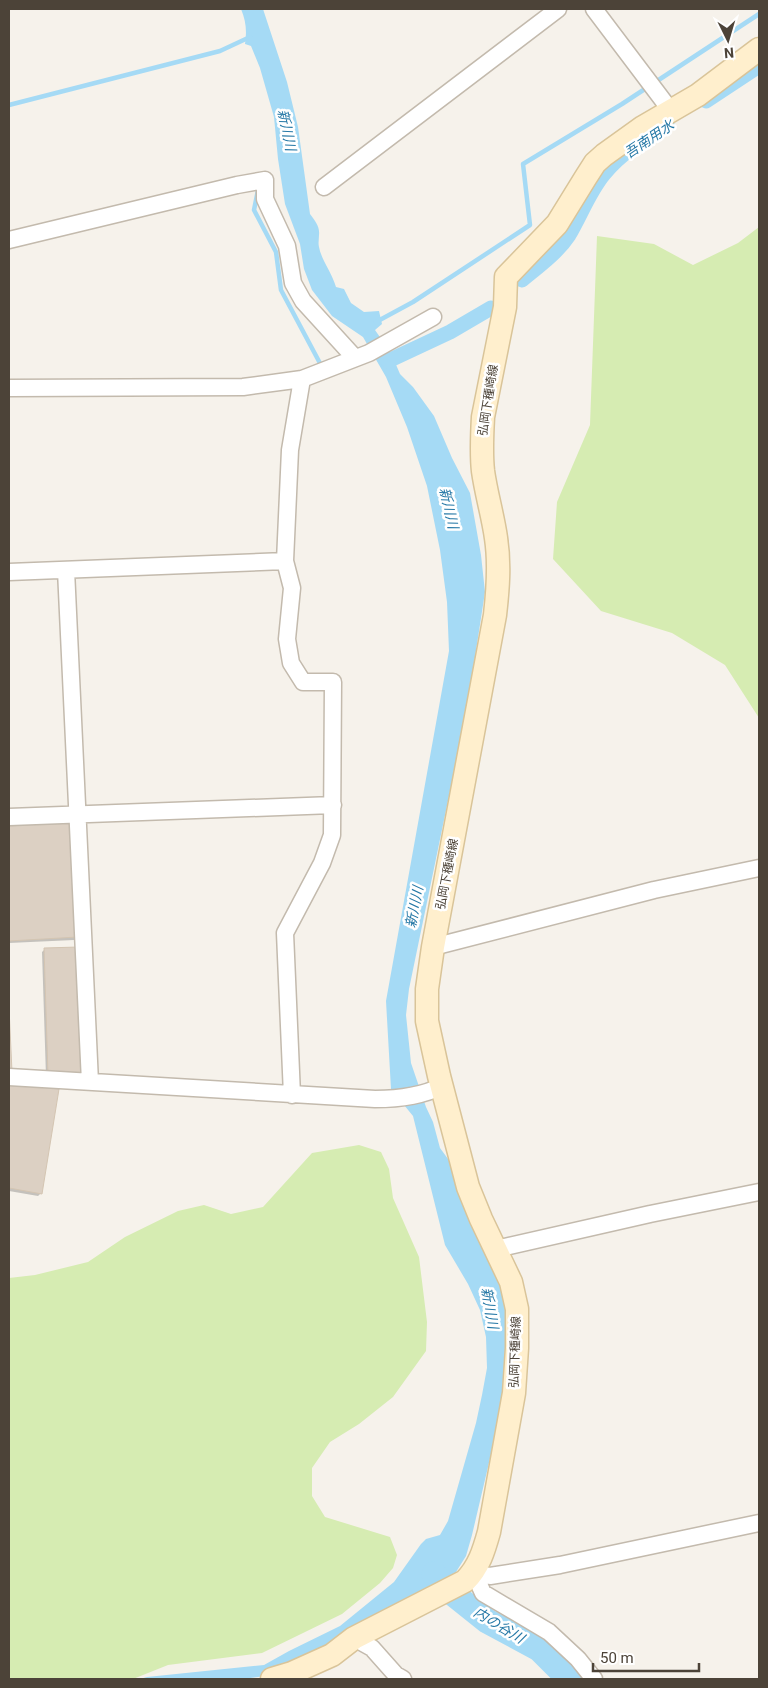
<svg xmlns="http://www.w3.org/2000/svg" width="768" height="1688" font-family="Roboto,'Noto Sans JP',sans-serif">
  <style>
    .green { fill: #d6ecb2 }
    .water { fill: #a5daf5 }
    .shadow { fill: #0003 }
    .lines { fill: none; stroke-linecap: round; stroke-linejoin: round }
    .stream { stroke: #a5daf5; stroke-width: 4.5 }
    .canal { stroke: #a5daf5; stroke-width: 15 }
    .river { stroke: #a5daf5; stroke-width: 25 }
    .building { fill: #dcd0c3; stroke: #d4c5b2 }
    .minor-casing { stroke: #c3baad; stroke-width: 19 }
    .secondary-casing { stroke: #d9c499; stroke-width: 25 }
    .minor { stroke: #fff; stroke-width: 16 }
    .secondary { stroke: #ffefcd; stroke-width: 22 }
    .labels { text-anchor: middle; stroke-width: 5; stroke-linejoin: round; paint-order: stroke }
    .street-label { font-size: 12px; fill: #4c4338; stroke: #fff }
    .water-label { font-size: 14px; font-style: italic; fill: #2578a6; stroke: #fff }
  </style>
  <rect width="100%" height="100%" fill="#f6f2eb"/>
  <path class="green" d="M 759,227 L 759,718 L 725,665 L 672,633 L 601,611 L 553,559 L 557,502 L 590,425 L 597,236 L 654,244 L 693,265 L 738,243 Z
    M 359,1145 L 381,1152 L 389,1169 L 393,1198 L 419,1257 L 427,1322 L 426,1351 L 393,1397 L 359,1424 L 330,1442 L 312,1468 L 312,1496 L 325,1517 L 390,1537 L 397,1555 L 393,1568 L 380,1583 L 342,1614 L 262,1653 L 168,1665 L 133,1679 L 9,1679 L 9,1278 L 35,1275 L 88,1262 L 125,1237 L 178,1211 L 204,1205 L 231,1214 L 263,1207 L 312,1153 Z"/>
  <path class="water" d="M 241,9 L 263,9 L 287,82 L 298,127 L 310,214 C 315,221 320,226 319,235 C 319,239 318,243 319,247 C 321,259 332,273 336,287 L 344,289 L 351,303 L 364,312 L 379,311 L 382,324 L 375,330 L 391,353 L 400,374 L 413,387 L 434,416 L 452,458 L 470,493 L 481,555 L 485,592 L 467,709 L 409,989 L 406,1015 L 411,1063 L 426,1107 L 433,1122 L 440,1148 L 451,1163 L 466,1213 L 502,1284 L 509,1322 L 504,1399 L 472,1535 L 466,1556 L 456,1572 L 432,1588 L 345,1636 L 266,1676 L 243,1679 L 140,1679 L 147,1677 L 264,1665 L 289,1651 L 340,1626 L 394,1582 L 421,1544 L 426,1539 L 440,1535 L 448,1521 L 476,1423 L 482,1395 L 487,1368 L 486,1337 L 480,1310 L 468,1284 L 445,1245 L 413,1116 L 391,1089 L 386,1001 L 449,651 L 447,602 L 440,550 L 427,486 L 407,427 L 386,377 L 363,337 L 332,316 L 312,290 L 304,269 L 300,244 L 285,204 L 278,159 L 274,117 L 260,68 L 251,46 L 245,44 C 247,31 246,21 241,9 Z"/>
  <path class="shadow" d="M 72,824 L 77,937 L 74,940 L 9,943 L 9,827 Z
    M 45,949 L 82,1074 L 46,1077 L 42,952 Z
    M 9,1083 L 41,1193 L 38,1196 L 9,1191 Z"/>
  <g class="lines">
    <path class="stream" d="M 9,105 L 220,51 L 250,37
      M 258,190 L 254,210 L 276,252 L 281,290 L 322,367
      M 376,322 L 413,302 L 530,225 L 523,164 L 622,104 L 759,14"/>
    <path class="canal" d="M 706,101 L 759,66
      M 522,280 C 539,266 557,253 569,235 C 581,215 589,192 604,174 C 620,154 645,138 667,124
      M 388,361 L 450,332 L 491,308"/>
    <path class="river" d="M 434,1574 L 452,1593 L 487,1621 L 539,1649 L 569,1679"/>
  </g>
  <path class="building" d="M 73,822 L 78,937 L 9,941 L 9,826 Z
    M 79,947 L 83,1074 L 48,1075 L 44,948 Z
    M 9,1008 L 12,1072 L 9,1071 Z
    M 9,1082 L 59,1089 L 42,1194 L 9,1188 Z"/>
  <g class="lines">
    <g class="minor-casing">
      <path id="minor" d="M 594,9 L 671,111
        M 324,187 L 558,9
        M 9,240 L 237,185 L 265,180 L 265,199 L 287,246 L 293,283 L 303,301 L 355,358
        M 9,388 L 243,387 L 302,379 L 369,353 L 433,317
        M 66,570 L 90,1082
        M 9,572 L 285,561
        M 9,817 L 333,805
        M 433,947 L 654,890 L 759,868
        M 9,1077 L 375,1099 C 397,1099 422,1096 442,1086
        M 292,1095 L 285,933 L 322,863 L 332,835 L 333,682 L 303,682 L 291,663 L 287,639 L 292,588 L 285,561 L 290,450 L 302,379
        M 496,1249 L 650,1214 L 759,1192
        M 474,1573 L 490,1576 L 560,1565 L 759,1523
        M 474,1573 L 483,1593 L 549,1632 L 578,1659 L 594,1679
        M 354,1638 L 372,1648 L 396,1675 L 403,1679"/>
    </g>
    <g class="secondary-casing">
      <path id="secondary" d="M 272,1679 L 292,1673 L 332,1655 L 354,1638 L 465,1581 C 479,1567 484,1550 489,1532 L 514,1393 L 517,1348 L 517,1309 L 511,1282 L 481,1219 L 468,1187 L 439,1076 L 427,1021 L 427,989 L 433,947 L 495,615 C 498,589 500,564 496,538 C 493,516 486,493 483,471 C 481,453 482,435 483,417 L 505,307 L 506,277 L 557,224 L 586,177 L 595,163 L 604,155 L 643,127 L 698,95 L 759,49"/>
    </g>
    <use href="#minor" class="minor"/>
    <use href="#secondary" class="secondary"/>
  </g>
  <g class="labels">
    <g class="street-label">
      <text transform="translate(488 400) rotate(-81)" y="4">弘岡下種崎線</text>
      <text transform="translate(447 874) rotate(-79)" y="4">弘岡下種崎線</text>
      <text transform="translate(515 1352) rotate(-88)" y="4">弘岡下種崎線</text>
    </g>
    <g class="water-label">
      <text transform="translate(287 130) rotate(78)" y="5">新川川</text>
      <text transform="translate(649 139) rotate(-34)" y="5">吾南用水</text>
      <text transform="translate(449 508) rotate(77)" y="5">新川川</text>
      <text transform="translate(414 907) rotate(-79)" y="5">新川川</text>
      <text transform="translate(490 1308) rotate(80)" y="5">新川川</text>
      <text transform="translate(499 1625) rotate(31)" y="5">内の谷川</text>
    </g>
  </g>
  <rect width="768" height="1688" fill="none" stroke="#4c4338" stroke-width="20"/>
  <g transform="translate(728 40) rotate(175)" stroke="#ffffff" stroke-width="4" paint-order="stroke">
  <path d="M0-4L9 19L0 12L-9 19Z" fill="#4c4338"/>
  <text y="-8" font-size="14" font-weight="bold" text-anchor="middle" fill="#4c4338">N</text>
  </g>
  <path d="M593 1663v8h106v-8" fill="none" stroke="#4c4338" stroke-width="2.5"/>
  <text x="600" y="1663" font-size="15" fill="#4c4338" stroke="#ffffff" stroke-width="4" paint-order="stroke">50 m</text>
</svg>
